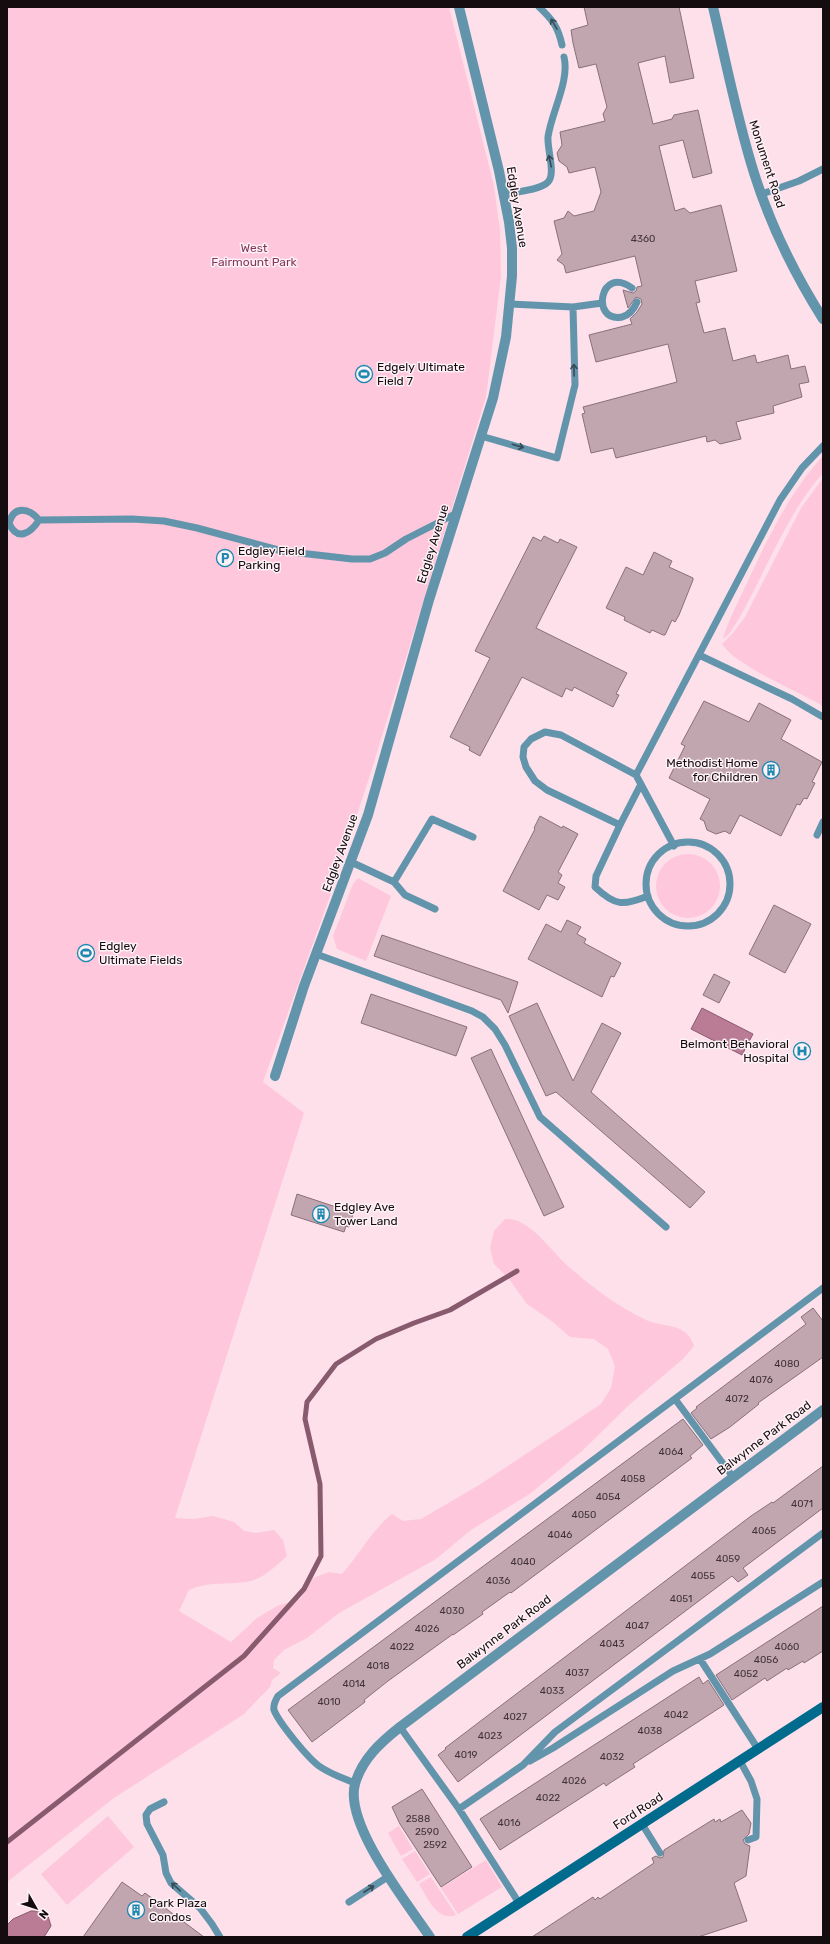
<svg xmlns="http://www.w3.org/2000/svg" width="830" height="1944" font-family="Rubik,sans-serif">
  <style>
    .green { fill: #fec7db }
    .water { fill: #ba7c95; stroke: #885a6d }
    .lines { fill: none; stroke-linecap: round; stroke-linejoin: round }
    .stream { stroke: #885a6d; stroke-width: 5 }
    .building { fill: #c1a5af; stroke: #897079 }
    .service { stroke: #6295ac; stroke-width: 7 }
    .minor { stroke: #6295ac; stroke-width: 10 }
    .tertiary { stroke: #6295ac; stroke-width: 10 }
    .secondary { stroke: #006b8d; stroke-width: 10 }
    .oneway { stroke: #384a56 }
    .labels { text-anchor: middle; stroke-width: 3; stroke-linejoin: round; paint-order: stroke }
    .number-label { font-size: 10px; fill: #403237 }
    .street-label { font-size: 12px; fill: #150c0f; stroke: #fef2f7 }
    .park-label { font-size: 12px; fill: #84375a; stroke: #fef2f7 }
    .poi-label { font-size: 12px; fill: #150c0f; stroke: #fef2f7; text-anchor: start }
  </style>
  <rect width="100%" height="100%" fill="#fde0ea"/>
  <path class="green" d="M 7,7 L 449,7 L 494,186 L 500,231 L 501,276 L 486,397 L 370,775 L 334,885 L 263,1082 L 304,1113 L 175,1518 L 194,1519 L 213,1516 L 234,1522 L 244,1531 L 256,1533 L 274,1530 L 283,1540 L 287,1556 C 276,1566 262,1580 246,1582 C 227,1585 207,1581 189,1590 L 179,1611 L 231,1642 L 257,1618 L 277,1606 L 300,1599 L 313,1578 L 329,1572 L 342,1574 C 360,1554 371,1531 392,1514 L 403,1521 L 421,1519 L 479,1485 L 601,1404 L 611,1388 L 615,1366 L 608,1349 L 594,1339 L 570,1337 L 553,1322 L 527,1304 L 509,1279 L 494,1264 L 490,1248 L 494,1231 L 505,1219 C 510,1219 516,1220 520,1222 C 540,1232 553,1253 569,1267 C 592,1287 617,1306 644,1319 C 664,1329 686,1321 694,1346 L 684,1358 L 629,1405 L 582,1451 L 531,1493 L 471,1530 L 436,1559 L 339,1613 L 307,1638 L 284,1650 L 274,1660 L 273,1668 L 281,1673 L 272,1680 L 270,1687 L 244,1714 L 114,1798 L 7,1882 Z
    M 823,456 L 823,473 C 786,515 767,569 740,617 L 729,634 L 723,639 C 728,620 738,603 746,585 C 767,540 789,493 823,456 Z
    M 823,478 L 823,706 C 798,691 736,666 722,644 L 733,633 L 745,617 L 801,508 Z
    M656 886a32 32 0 1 1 64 0a32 32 0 1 1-64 0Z
    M 358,878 L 391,896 L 366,961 L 337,949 L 333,936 L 353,884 Z
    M 108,1816 L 134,1847 L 67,1905 L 41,1874 Z
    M 399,1826 L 413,1849 L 401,1856 L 388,1833 Z
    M 415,1851 L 430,1874 L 417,1882 L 402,1859 Z
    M 486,1860 L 502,1887 L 458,1914 L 441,1888 Z
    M 431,1877 L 456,1915 C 437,1922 427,1897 419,1884 Z"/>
  <path class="water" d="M 702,1008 L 753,1034 L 742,1055 L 691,1029 Z
    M 31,1911 L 40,1911 L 48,1916 L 51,1926 L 44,1937 L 7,1937 L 7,1925 L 13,1919 Z"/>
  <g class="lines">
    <path class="stream" d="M 7,1842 L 244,1656 L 304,1589 L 321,1556 L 320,1484 L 305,1419 L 307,1402 L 336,1364 L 376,1339 L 414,1323 L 450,1310 L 517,1271"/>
  </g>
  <path class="building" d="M 584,7 L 679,7 L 694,78 L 670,83 L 665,56 L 638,63 L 653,124 L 672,119 L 674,115 L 698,110 L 712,173 L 693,178 L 683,140 L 659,146 L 675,211 L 684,208 L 690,213 L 721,205 L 737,271 L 695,281 L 700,302 L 696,303 L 704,333 L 725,328 L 733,361 L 755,355 L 757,363 L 788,355 L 791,369 L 805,366 L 809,382 L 799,384 L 802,397 L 773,406 L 774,413 L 736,422 L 741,439 L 720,444 L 715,440 L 707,442 L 706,436 L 616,458 L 613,448 L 591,453 L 582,414 L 585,413 L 583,407 L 677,382 L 668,344 L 596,362 L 589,335 L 632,324 L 630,319 L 637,312 L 642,304 L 641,299 L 636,297 L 628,308 L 623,290 L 633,293 L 636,291 L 637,287 L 642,286 L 635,256 L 566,273 L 564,265 L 557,260 L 562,254 L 554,221 L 564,218 L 568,211 L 574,216 L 594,211 L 601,192 L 595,167 L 569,173 L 567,167 L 559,161 L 557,153 L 562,145 L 560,132 L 605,121 L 603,114 L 607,107 L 596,64 L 579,68 L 573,43 L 571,30 L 588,25 Z
    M 544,536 L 558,543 L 560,539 L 577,547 L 536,628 L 627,673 L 616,694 L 619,695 L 613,707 L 574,687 L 572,691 L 566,688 L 562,697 L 522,677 L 480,756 L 469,750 L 470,747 L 450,737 L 490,658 L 475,651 L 533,537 L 541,541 Z
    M 654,552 L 672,561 L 669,567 L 693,578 L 693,580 L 679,615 L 675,622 L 672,620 L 665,635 L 663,635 L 652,630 L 650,633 L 624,620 L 625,617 L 606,608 L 626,567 L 643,575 Z
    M 704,701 L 749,722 L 759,703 L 791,720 L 781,739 L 822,762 L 812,782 L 815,783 L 807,799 L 804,798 L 800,805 L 797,804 L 781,836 L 740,815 L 730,834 L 725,831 L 716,834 L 707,830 L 704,821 L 700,819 L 710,799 L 669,778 L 685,746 L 681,744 Z
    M 540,816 L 562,828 L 563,826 L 578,834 L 558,872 L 562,875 L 558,883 L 565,887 L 558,900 L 547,895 L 539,910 L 503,891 L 535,829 L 534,828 Z
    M 774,905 L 811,924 L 785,973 L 749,954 Z
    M 567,920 L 581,927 L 577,934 L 586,939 L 584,943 L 621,963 L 614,977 L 611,976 L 602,997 L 528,959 L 546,924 L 561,932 Z
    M 382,935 L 518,982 L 508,1013 L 501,1000 L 374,956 Z
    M 714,974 L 730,982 L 719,1003 L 703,995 Z
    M 371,994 L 467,1027 L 456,1056 L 361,1023 Z
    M 537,1003 L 573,1081 L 602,1023 L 621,1033 L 591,1092 L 705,1192 L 690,1208 L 556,1092 L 546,1096 L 509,1016 Z
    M 491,1049 L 564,1207 L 544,1216 L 471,1058 Z
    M 297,1194 L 351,1212 L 351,1213 L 353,1214 L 349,1227 L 346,1226 L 344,1232 L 291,1215 Z
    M 813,1308 L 823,1321 L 823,1357 L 758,1403 L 759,1404 L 730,1427 L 711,1439 L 691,1413 L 697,1408 L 696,1407 L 806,1324 L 801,1317 Z
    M 683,1419 L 703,1445 L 690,1456 L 692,1458 L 511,1593 L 510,1592 L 482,1612 L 483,1614 L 453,1635 L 453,1634 L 388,1681 L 364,1700 L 365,1702 L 312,1742 L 288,1710 Z
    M 823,1466 L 823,1508 L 743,1568 L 748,1575 L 738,1582 L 732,1576 L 458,1782 L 438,1755 L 446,1749 L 445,1748 L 751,1516 L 772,1502 L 773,1503 Z
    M 823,1606 L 823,1651 L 804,1663 L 803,1661 L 788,1670 L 787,1668 L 767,1681 L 765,1678 L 732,1700 L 716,1675 Z
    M 699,1677 L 703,1684 L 708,1680 L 724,1705 L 633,1764 L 635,1767 L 610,1783 L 606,1786 L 604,1783 L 500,1850 L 480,1819 Z
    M 422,1789 L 472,1867 L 441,1887 L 400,1824 L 392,1807 Z
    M 742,1810 L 751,1823 L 749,1834 L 743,1840 L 745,1844 L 750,1846 L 746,1876 L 734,1883 L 747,1921 L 698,1937 L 532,1937 L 593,1897 L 595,1900 L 598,1897 L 600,1899 L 654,1863 L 652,1858 L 656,1856 L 660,1858 L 663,1857 L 664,1850 L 714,1819 L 715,1822 L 720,1819 L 721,1822 Z
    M 122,1882 L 142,1896 L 145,1893 L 204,1937 L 83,1937 Z"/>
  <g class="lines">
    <path class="service" d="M 539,7 C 553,20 558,27 562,45
      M 504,194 C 514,192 541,190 548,182 C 556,174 547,149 548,137 C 551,113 570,81 564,57
      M 762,194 L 799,181 L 823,169
      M 632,288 C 600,264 590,323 622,317 C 630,315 634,309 637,302
      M 510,304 L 573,307 L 602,303
      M 481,436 L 557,458 L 575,385 L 573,307
      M 39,520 C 31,533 17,542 9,523 C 14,505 29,508 39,520 L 132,519 L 164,521 L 197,528 L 282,551 L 352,559 L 370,559 L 385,553 L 406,539 L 455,514
      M 699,655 L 792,699 L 823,717
      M 636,775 L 780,500 L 802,468 L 823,446
      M 620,825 L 641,784
      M 817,835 L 823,822
      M646 884a42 42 0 1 1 84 0a42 42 0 1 1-84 0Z
      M 351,862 L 394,882 L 405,895 L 435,909
      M 394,882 L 432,819 L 473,837
      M 648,896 C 623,906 615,906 595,887 L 596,876 L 620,825 L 547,790 L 535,781 L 526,767 L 523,757 L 524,747 L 531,739 L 545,732 L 561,735 L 636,775 L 674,846
      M 316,954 L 472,1011 L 483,1017 L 495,1029 L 505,1045 L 540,1117 L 666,1227
      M 675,1399 L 733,1477
      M 700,1659 L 758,1749
      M 400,1727 L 459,1809 L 519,1903
      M 530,1761 L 553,1748 L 673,1671 L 710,1654 L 823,1582
      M 740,1761 L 751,1781 L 757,1799 L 756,1837 L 748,1840
      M 355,1783 C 343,1778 330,1774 319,1766 C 308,1758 279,1723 274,1710 C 273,1705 275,1701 278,1696 L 823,1288
      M 164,1802 L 150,1809 L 146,1815 L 147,1824 L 163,1855 L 166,1873 L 171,1883 L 200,1908 L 212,1924 L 220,1937
      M 459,1809 L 523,1765 L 555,1732 L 823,1533
      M 642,1824 L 660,1853
      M 349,1902 L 389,1876"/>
    <path class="minor" d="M 275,1076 L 304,986 L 368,815 L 429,600 L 493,398 L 506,337 L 512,276 L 512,248 L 509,222 L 499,171 L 459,7
      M 430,1937 C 407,1903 344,1824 355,1784 C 362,1759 381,1742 400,1727 L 823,1410"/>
    <path class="tertiary" d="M 713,7 C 726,62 737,119 754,173 C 770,224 794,273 823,319"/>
    <path class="secondary" d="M 467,1937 L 823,1707"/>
  </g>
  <defs><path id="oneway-shaft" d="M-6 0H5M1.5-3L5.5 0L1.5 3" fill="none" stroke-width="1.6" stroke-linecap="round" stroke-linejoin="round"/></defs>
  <g class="oneway">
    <use href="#oneway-shaft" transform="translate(554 24) rotate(-120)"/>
    <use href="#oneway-shaft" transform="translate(550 161) rotate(-102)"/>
    <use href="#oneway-shaft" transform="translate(574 370) rotate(-91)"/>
    <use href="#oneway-shaft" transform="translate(518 446) rotate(16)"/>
    <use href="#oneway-shaft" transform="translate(176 1887) rotate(-138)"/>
    <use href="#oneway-shaft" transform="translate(369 1889) rotate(-33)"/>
  </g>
  <defs>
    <g id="stadium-ring" transform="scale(0.9)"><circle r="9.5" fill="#fef2f7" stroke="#1d89b0" stroke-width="1.5"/><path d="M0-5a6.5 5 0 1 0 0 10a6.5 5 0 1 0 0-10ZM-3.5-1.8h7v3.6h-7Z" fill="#1d89b0"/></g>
    <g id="parking-ring" transform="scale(0.9)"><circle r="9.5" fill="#fef2f7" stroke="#1d89b0" stroke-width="1.5"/><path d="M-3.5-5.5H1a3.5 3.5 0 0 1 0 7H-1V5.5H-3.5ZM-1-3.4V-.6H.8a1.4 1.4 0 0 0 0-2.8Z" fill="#1d89b0"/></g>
    <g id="building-ring" transform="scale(0.9)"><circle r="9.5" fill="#fef2f7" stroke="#1d89b0" stroke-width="1.5"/><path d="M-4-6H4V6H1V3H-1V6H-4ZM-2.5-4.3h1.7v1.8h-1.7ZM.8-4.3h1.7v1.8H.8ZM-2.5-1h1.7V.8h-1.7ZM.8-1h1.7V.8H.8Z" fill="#1d89b0"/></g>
    <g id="hospital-ring" transform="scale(0.9)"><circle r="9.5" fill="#fef2f7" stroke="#1d89b0" stroke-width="1.5"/><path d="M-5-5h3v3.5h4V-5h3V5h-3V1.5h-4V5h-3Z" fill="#1d89b0"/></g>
  </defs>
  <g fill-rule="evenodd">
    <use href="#stadium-ring" x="364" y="374"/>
    <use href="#parking-ring" x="225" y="558"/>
    <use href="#building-ring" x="771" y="770"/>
    <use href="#stadium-ring" x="86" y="953"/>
    <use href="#hospital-ring" x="802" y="1051"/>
    <use href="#building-ring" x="321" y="1214"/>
    <use href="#building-ring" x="136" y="1910"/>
  </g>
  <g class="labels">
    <g class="number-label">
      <text x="643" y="242">4360</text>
      <text x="787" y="1367">4080</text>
      <text x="761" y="1383">4076</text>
      <text x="737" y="1402">4072</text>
      <text x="671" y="1455">4064</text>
      <text x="633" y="1482">4058</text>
      <text x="608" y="1500">4054</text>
      <text x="802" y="1507">4071</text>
      <text x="584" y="1518">4050</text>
      <text x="764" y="1534">4065</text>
      <text x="560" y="1538">4046</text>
      <text x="728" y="1562">4059</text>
      <text x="523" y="1565">4040</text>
      <text x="703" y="1579">4055</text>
      <text x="498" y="1584">4036</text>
      <text x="681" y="1602">4051</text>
      <text x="452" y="1614">4030</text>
      <text x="637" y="1629">4047</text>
      <text x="427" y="1632">4026</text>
      <text x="612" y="1647">4043</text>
      <text x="402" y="1650">4022</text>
      <text x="787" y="1650">4060</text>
      <text x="766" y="1663">4056</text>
      <text x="378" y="1669">4018</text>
      <text x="577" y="1676">4037</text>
      <text x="746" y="1677">4052</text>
      <text x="354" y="1687">4014</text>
      <text x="552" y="1694">4033</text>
      <text x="329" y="1705">4010</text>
      <text x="676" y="1718">4042</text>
      <text x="515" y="1720">4027</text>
      <text x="650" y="1734">4038</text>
      <text x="490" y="1739">4023</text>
      <text x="466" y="1758">4019</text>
      <text x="612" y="1760">4032</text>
      <text x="574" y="1784">4026</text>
      <text x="548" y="1801">4022</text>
      <text x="418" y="1822">2588</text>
      <text x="509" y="1826">4016</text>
      <text x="427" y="1835">2590</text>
      <text x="435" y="1848">2592</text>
    </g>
    <g class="street-label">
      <text transform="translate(767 164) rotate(72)" y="4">Monument Road</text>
      <text transform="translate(517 207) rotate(81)" y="4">Edgley Avenue</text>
      <text transform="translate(433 544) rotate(-73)" y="4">Edgley Avenue</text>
      <text transform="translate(340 853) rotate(-70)" y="4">Edgley Avenue</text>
      <text transform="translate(764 1438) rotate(-37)" y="4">Balwynne Park Road</text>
      <text transform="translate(504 1632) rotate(-37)" y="4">Balwynne Park Road</text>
      <text transform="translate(638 1811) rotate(-33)" y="4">Ford Road</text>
    </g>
    <g class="park-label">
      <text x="254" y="252">West<tspan x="254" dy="14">Fairmount Park</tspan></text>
    </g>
    <g class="poi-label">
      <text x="377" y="371">Edgely Ultimate<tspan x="377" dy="14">Field 7</tspan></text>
      <text x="238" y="555">Edgley Field<tspan x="238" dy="14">Parking</tspan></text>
      <text x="758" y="767" text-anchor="end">Methodist Home<tspan x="758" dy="14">for Children</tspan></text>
      <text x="99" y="950">Edgley<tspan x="99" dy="14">Ultimate Fields</tspan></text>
      <text x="789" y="1048" text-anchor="end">Belmont Behavioral<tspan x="789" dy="14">Hospital</tspan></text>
      <text x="334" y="1211">Edgley Ave<tspan x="334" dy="14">Tower Land</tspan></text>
      <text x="149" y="1907">Park Plaza<tspan x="149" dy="14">Condos</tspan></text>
    </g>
  </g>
  <rect width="830" height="1944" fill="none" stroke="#150c0f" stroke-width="16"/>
  <g transform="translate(36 1908) rotate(129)" stroke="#fef2f7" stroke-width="3" paint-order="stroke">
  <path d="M0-3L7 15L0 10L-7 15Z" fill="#150c0f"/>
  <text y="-6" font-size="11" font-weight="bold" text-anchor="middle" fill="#150c0f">N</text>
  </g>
</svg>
